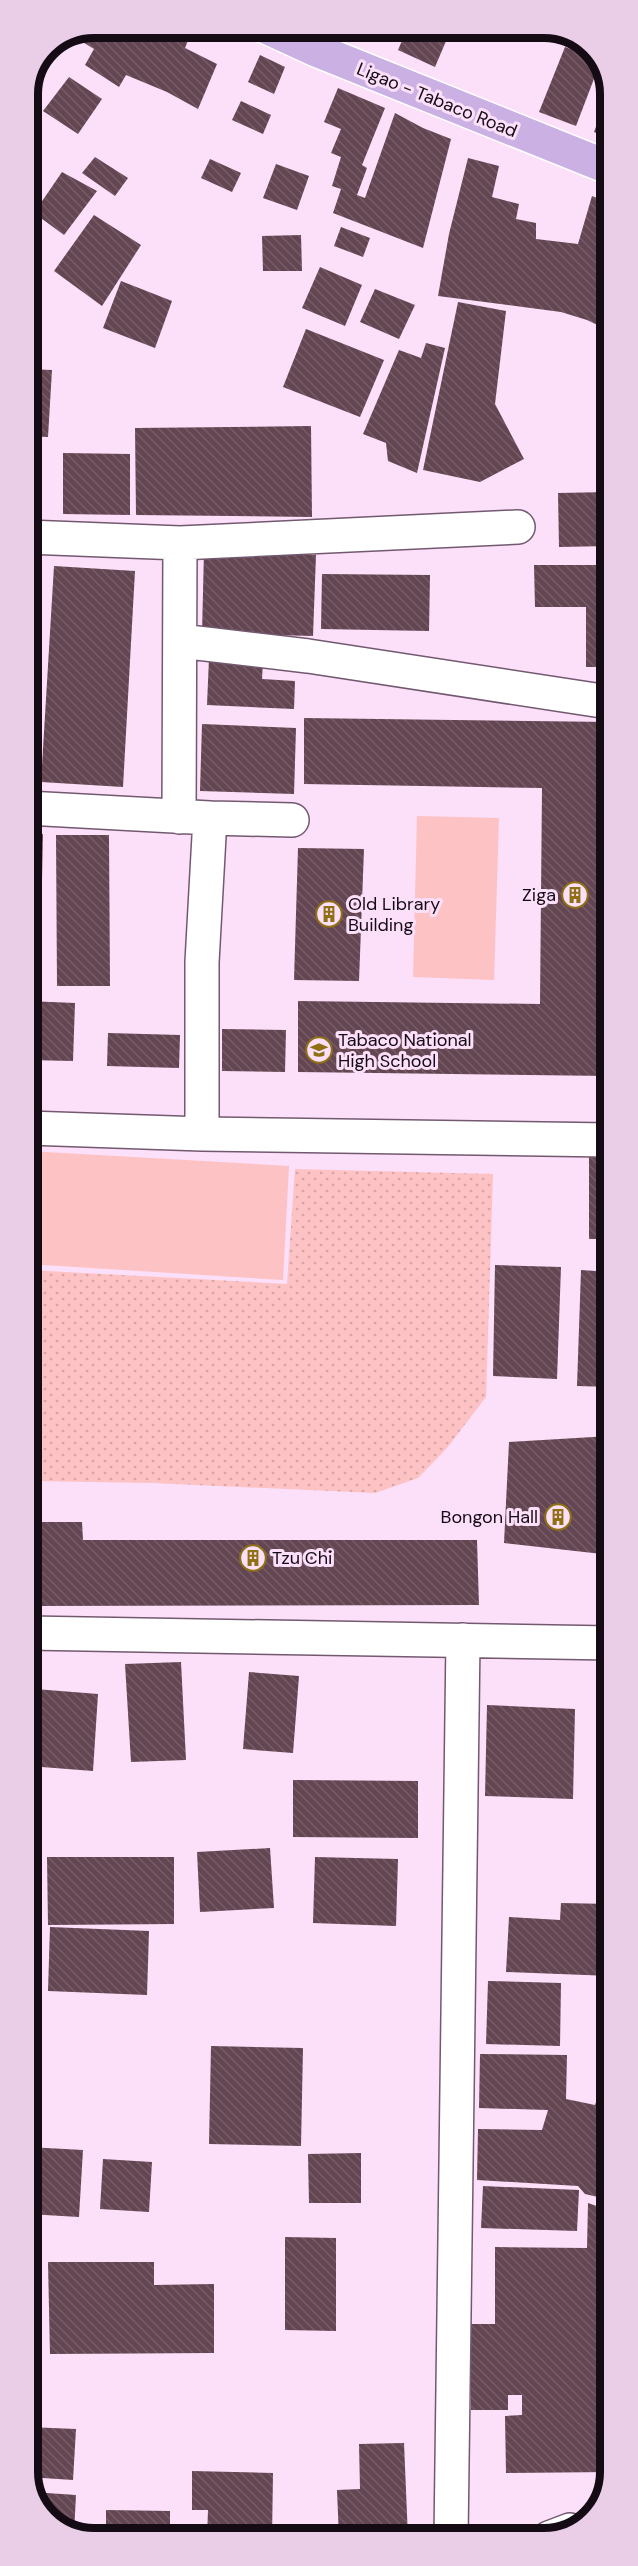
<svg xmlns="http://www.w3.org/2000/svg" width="638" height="2566" font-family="'DM Sans',sans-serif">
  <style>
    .grass { fill: url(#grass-dots) }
    .pitch { fill: #fdc2c3 }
    .building { fill: url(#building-back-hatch) }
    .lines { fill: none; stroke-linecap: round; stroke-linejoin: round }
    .minor-casing { stroke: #725970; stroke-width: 36 }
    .major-casing { stroke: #fff; stroke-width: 36 }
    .minor { stroke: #fff; stroke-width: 33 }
    .major { stroke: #cab0e3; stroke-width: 33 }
    .labels { text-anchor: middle; stroke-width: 6; stroke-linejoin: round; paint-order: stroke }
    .street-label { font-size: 18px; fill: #150b14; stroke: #fcdff9 }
    .poi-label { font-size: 18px; fill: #150b14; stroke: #fcdff9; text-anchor: start }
    .rim { fill: none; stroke: #150b14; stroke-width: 8 }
  </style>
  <defs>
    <pattern id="grass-dots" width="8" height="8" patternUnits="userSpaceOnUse" patternTransform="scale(1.5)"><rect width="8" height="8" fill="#fdc2c3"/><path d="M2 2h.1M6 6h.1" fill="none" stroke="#d8a5a7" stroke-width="1.8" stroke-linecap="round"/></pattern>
    <pattern id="building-back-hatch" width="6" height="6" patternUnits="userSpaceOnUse" patternTransform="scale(1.5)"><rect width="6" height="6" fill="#644552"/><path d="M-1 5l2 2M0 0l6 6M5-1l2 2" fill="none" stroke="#755c66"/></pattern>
  </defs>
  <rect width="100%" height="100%" fill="#fcdff9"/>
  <path class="grass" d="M 295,1169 L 493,1174 L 486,1397 L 447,1448 L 418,1478 L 375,1493 L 153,1483 L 28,1481 L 28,1270 L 287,1284 Z"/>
  <path class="pitch" d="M 417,816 L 499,818 L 494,980 L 413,977 Z
    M 28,1151 L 289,1166 L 283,1280 L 28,1264 Z"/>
  <path class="building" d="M 94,27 L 165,27 L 189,38 L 185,48 L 217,64 L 198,109 L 167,92 L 126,75 L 119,87 L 85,65 L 94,49 L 73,36 Z
    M 408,27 L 452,27 L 435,67 L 398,50 Z
    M 490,27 L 523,27 L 522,34 Z
    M 565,47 L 599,60 L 600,63 L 576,126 L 539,112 Z
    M 260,55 L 285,67 L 274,94 L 248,82 Z
    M 69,77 L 102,99 L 78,134 L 43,111 Z
    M 338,88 L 385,108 L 362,165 L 367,168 L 357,195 L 365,198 L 395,113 L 423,128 L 451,139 L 423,248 L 333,213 L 341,189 L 332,186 L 341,157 L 331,153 L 341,129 L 324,122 Z
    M 609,91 L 610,91 L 610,139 L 594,132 Z
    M 241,101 L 271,115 L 263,134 L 232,120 Z
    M 95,157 L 128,178 L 115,196 L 82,173 Z
    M 468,158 L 499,166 L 492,197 L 519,204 L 516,219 L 536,223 L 536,239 L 578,244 L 592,196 L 610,203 L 610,331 L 587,320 L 561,312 L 438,296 L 449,234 Z
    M 210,159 L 241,173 L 232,192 L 201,178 Z
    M 276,164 L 309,176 L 297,210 L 263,198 Z
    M 62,172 L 97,191 L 64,235 L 34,213 Z
    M 94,215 L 141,245 L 102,306 L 54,271 Z
    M 341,227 L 370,238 L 363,257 L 334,246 Z
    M 301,235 L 302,271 L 263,271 L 262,236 Z
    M 320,267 L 362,285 L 345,326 L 302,308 Z
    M 121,281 L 172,301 L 155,348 L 103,328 Z
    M 375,289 L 415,305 L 399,339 L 360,322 Z
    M 458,302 L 506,311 L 495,404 L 524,459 L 480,482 L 423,470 Z
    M 306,329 L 384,360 L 360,417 L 283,387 Z
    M 426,343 L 445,348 L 417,473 L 388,461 L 386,443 L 363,434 L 399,350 L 421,358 Z
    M 27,369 L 52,370 L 48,437 L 27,436 Z
    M 609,420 L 610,420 L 610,475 L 599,473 Z
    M 311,426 L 312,517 L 136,515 L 135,428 Z
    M 63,453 L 130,454 L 130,515 L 63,514 Z
    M 610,492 L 610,546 L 559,547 L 558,493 Z
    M 204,551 L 316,555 L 313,636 L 202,633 Z
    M 534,565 L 610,565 L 610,667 L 586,667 L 586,607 L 535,607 Z
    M 54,566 L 135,571 L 123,787 L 41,782 Z
    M 322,574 L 430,575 L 429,631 L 321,629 Z
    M 209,658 L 263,661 L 262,679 L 295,681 L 294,709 L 207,705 Z
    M 304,718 L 610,722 L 610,1076 L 298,1072 L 298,1001 L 540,1004 L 542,788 L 304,784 Z
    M 202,724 L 296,728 L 294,794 L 200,791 Z
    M 27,834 L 43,834 L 40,973 L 27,973 Z
    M 56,835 L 109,835 L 110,986 L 57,986 Z
    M 298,848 L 364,849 L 359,981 L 294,980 Z
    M 27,1001 L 75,1003 L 73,1061 L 27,1060 Z
    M 222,1029 L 286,1030 L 285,1072 L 222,1071 Z
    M 108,1033 L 180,1035 L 179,1068 L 107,1066 Z
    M 589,1149 L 610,1150 L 610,1239 L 589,1239 Z
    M 495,1265 L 561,1267 L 557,1379 L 493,1376 Z
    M 581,1270 L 610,1272 L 610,1387 L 577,1386 Z
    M 610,1436 L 611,1555 L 504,1543 L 509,1442 Z
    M 28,1522 L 82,1522 L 83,1540 L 477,1540 L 479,1605 L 28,1606 Z
    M 181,1662 L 186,1760 L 131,1762 L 125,1664 Z
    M 249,1672 L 299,1676 L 293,1753 L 243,1749 Z
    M 35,1689 L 98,1694 L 93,1771 L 29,1766 Z
    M 487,1705 L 575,1709 L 573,1799 L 485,1796 Z
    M 293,1780 L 418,1781 L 418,1838 L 293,1837 Z
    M 270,1848 L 274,1908 L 200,1912 L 197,1852 Z
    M 47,1857 L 174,1857 L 174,1924 L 48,1925 Z
    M 315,1857 L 398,1859 L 396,1926 L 313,1923 Z
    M 561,1903 L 611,1904 L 611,1976 L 506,1972 L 509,1917 L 560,1920 Z
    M 50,1927 L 149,1931 L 147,1995 L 48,1991 Z
    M 488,1981 L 561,1983 L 560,2046 L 486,2044 Z
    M 211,2046 L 303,2048 L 301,2146 L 209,2144 Z
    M 480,2054 L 567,2055 L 566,2099 L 595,2105 L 611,2060 L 611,2200 L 585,2194 L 578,2186 L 477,2180 L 478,2129 L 542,2130 L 548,2110 L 479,2108 Z
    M 28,2147 L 83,2150 L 79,2217 L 28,2214 Z
    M 361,2153 L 361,2203 L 309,2203 L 308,2154 Z
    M 103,2159 L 152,2162 L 149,2212 L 100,2209 Z
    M 483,2186 L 579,2190 L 577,2231 L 481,2228 Z
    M 588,2203 L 611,2211 L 611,2472 L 506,2473 L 505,2416 L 522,2415 L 522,2395 L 508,2395 L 508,2410 L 471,2410 L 471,2324 L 495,2324 L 495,2247 L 587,2248 Z
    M 285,2237 L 336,2238 L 336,2331 L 285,2330 Z
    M 48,2262 L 154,2262 L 154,2285 L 214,2284 L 214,2353 L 50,2354 Z
    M 28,2427 L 76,2429 L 73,2480 L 28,2477 Z
    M 404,2443 L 408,2538 L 339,2538 L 337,2490 L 360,2489 L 359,2444 Z
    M 192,2471 L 273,2473 L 272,2538 L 207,2538 L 208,2510 L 192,2510 Z
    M 32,2492 L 76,2495 L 74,2533 L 50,2522 Z
    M 106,2510 L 170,2511 L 170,2538 L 106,2538 Z"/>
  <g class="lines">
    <g class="minor-casing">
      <path id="minor" d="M 27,537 L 180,543 L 518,527
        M 180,641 L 308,656 L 602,701 L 610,706
        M 27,808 L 210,818 L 292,820
        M 179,817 L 180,543
        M 28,1128 L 202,1134 L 610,1140
        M 202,1134 L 202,962 L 210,818
        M 28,1633 L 611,1643
        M 451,2538 L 463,1640
        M 549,2538 L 570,2530"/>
    </g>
    <g class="major-casing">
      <path id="major" d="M 266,27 L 316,50 L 610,168"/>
    </g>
    <use href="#minor" class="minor"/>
    <use href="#major" class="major"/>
  </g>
  <defs>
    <g id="building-ring" transform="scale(1.35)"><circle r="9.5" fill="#fcdff9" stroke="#907014" stroke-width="1.5"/><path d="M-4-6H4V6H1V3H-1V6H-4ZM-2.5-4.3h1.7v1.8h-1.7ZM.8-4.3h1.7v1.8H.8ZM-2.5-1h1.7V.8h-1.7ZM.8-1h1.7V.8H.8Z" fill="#907014"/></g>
    <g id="school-ring" transform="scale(1.35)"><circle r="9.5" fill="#fcdff9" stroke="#907014" stroke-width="1.5"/><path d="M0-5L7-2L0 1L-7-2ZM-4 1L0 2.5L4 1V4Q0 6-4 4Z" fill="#907014"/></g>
  </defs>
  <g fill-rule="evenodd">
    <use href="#building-ring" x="575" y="895"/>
    <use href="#building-ring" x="329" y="914"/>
    <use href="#school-ring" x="319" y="1050"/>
    <use href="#building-ring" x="558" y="1517"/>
    <use href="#building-ring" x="253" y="1558"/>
  </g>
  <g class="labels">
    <g class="street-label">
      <text transform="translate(437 100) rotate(22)" y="6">Ligao - Tabaco Road</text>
    </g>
    <g class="poi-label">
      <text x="556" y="901" text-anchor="end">Ziga</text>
      <text x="348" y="910">Old Library<tspan x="348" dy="21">Building</tspan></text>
      <text x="338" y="1046">Tabaco National<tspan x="338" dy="21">High School</tspan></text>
      <text x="538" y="1523" text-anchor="end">Bongon Hall</text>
      <text x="272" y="1564">Tzu Chi</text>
    </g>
  </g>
  <path d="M0 0H638V2566H0ZM94 38H544A56 56 0 0 1 600 94V2472A56 56 0 0 1 544 2528H94A56 56 0 0 1 38 2472V94A56 56 0 0 1 94 38Z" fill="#eacee7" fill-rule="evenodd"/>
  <path class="rim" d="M94 38H544A56 56 0 0 1 600 94V2472A56 56 0 0 1 544 2528H94A56 56 0 0 1 38 2472V94A56 56 0 0 1 94 38Z"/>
</svg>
